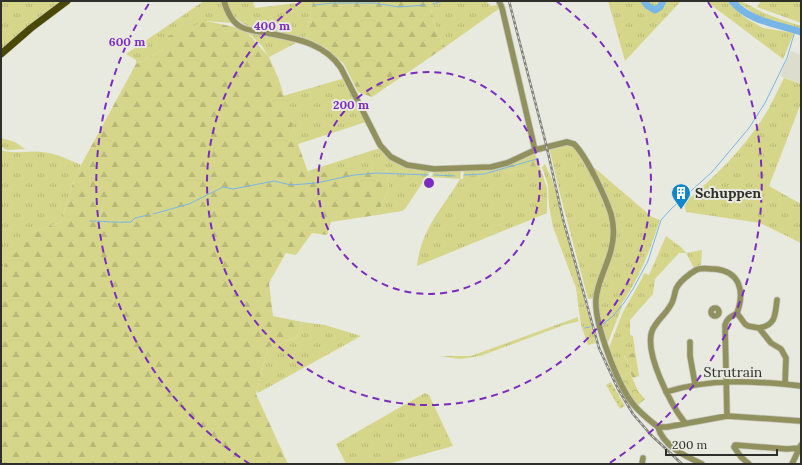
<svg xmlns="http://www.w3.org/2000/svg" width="802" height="465" font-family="Lora,serif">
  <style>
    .built { fill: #ddddcd }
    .grass { fill: url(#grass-tufts) }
    .forest { fill: url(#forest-firs) }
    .park { fill: url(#park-crowns) }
    .garden { fill: url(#garden-dots) }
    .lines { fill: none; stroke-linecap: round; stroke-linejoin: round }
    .stream { stroke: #78b6e8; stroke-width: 1 }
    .river { stroke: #78b6e8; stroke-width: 7 }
    .minor-casing { stroke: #c7c7bf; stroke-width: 7 }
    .major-casing { stroke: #c7c7bf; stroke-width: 8 }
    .minor { stroke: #91915e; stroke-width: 5.5 }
    .major { stroke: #4a4807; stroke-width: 7 }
    .rail-casing { stroke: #82827c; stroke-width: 2.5 }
    .rail { stroke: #e8e9df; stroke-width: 1; stroke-dasharray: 3; stroke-linecap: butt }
    .ring { fill: none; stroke: #7b2cbf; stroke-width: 2; stroke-dasharray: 7 5 }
    .labels { text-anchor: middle; stroke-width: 4; stroke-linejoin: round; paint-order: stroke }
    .poi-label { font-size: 14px; font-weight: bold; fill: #2e2e2b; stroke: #e8e9df; text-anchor: start }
    .street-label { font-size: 14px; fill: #2e2e2b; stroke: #e8e9df }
    .centre { fill: #7b2cbf; stroke: #e8e9df; stroke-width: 2 }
    .ring-label { font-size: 12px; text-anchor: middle; font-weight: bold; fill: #7b2cbf; stroke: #e8e9df; stroke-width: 4; stroke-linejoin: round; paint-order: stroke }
  </style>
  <defs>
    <pattern id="grass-tufts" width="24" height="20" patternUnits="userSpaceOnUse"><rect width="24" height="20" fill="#d6d68b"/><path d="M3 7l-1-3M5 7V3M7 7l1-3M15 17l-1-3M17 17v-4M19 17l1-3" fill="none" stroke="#b8b878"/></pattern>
    <pattern id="forest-firs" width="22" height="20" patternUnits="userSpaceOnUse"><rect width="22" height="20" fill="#d6d68b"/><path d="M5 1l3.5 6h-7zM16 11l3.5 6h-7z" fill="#b8b878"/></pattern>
    <pattern id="park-crowns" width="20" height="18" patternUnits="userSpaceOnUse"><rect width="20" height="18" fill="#d6d68b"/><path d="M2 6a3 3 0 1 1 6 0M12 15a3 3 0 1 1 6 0" fill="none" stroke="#b8b878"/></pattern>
    <pattern id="garden-dots" width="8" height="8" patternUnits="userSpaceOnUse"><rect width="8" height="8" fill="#d6d68b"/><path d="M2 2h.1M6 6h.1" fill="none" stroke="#b8b878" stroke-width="1.8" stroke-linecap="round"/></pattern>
  </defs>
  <rect width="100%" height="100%" fill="#e8e9df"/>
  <path class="built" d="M 791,51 L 801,55 L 801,84 L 780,76 Z"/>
  <path class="grass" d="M 1,1 L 64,1 L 1,50 Z
    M 204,1 L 223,1 L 233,22 L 232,23 L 206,21 L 163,50 L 136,64 L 136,60 L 126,54 Z
    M 226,1 L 253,1 L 255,8 L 313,1 L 305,39 C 277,32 235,34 226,1 Z
    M 429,1 L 486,1 L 491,6 L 498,5 L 500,8 L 445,47 L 436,29 Z
    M 608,1 L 681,1 L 625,61 Z
    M 706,1 L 727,1 L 744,17 L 763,28 L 794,33 L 783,59 Z
    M 735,1 C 745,1 755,9 764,13 C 776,18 789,22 801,26 L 801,30 L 754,16 L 752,12 Z
    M 761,1 L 801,1 L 801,23 L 757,7 Z
    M 244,29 L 300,41 L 269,57 L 262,46 Z
    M 345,78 L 366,122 L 298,144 L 283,96 Z
    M 784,78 L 801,84 L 801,103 L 769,186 L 801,204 L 801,243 L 760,223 L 686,212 L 684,203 C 717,175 747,146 769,108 C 774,98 779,88 784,78 Z
    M 1,138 L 15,142 L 25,149 L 7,150 L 1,147 Z
    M 563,144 L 576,146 L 584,159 L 610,218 C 614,244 602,272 595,298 L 588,299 L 560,194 L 549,147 Z
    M 380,148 L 391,158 L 431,170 L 405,209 L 402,211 L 377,215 L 389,189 L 386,167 L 309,175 L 308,171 Z
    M 1,150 C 14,155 28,150 42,152 C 56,153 69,160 81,165 L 70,191 L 61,222 L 36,231 L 1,275 Z
    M 545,164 L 552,179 L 596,343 L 588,345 L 581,325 L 576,288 L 553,227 L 549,206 L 548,185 L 542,167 Z
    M 590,164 L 652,217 L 660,220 C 650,250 639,279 621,305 L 622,307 L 608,342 L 601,324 L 597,298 L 614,225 Z
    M 539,165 L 547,188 L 547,213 L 417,266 C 421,229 442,209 460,179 L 431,177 L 435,170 L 461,170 L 460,179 L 463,179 L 464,171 L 492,168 L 497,173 Z
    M 666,236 L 682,248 L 686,253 L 702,250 L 701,265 L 694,268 L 686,253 L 679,253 L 655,279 L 653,294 L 630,320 L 630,335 L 633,336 L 635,351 L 631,354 L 624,356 L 631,368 L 630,373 L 620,377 L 612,358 L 609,348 L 622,314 L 645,273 L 649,275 Z
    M 578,317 L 578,321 L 577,322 L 567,324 L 480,356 L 460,359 L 439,356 L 471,356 Z
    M 302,322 L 325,325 L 361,336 L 258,393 L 257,390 L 268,347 L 297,338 Z
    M 425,393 L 429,395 L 453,446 L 388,464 L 346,464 L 336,444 Z"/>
  <path class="forest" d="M 313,1 L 429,1 L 436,29 L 445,47 L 372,97 L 358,92 L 344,64 L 326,48 L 305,39 Z
    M 206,21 L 244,29 L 269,57 L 279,80 L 298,144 L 309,175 L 357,167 L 386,167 L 389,189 L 377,215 L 331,222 L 327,235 L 312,233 L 296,255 L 286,253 L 269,283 L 273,316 L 302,322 L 297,338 L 268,347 L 256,394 L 288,464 L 1,464 L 1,275 L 6,263 L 36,231 L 61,222 L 70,191 L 81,165 L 136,64 L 163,50 L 168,36 Z
    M 535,153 L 539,165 L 497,173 L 492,168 L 521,160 Z
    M 635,351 L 639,376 L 633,378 L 630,373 L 631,368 L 624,355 L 631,354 Z"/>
  <path class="park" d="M 630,373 L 638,391 L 645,399 L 637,406 L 633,401 L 620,377 Z"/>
  <path class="garden" d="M 611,382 L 625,406 L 620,409 L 606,385 Z"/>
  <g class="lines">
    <path class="stream" d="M 433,4 L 443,1
      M 314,5 L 333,3 L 374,3 L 399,7 L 425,5
      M 434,175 L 455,176
      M 464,175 L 484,174 L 537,159
      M 153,214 L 189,204 L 223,187 L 233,189 L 274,181 L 291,185 L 316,183 L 354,175 L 377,173 L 428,175
      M 90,221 C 104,221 117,223 131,222 L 135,218 L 148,215
      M 603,324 L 612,317 L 624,303 L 633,289 L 648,261 L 661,220 L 672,208 L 712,172 L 749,128 L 765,103 L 787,58 L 795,31
      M 585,328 L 590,327"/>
    <path class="river" d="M 644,1 L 648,6 L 655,10 L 660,7 L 663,1
      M 732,1 C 748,21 777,24 801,32"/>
    <g class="minor-casing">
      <path id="minor" d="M 224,1 C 226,9 231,20 238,25 C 244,30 254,31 262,32 C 291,38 323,41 341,68 L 380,145 L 391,157 L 407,165 L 434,169 L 491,167 L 507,163 L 535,150 L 567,142 L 574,144 C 587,157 605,196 611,214 C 614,225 614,239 611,250 C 607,266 597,283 596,299 C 594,324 618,385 633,404 C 640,413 649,420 658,427 L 667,427 L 727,416 L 801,421
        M 499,1 L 502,8 L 535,150
        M711 312a4 4 0 1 1 8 0a4 4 0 1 1-8 0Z
        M 737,313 L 745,324 L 748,326 L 759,328 L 771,343 L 781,349 L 786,358 L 785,384
        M 759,328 C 776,325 775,315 777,300
        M 690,342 L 690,356 L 695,384
        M 666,392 C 710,378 756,381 801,386
        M 685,423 C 671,405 644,353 652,331 C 656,321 665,315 670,306 C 674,301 674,295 676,289 C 679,282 689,274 696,270 C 701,267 708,269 714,269 C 740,271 745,291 737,313 C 731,317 727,318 725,325 L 727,416
        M 658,427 C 663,446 685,456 702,464
        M 642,464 L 643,458
        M 749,464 L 741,457 L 734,447 L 735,445 L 787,449 L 800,448
        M 792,464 L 801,445"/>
    </g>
    <g class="major-casing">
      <path id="major" d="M 1,54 L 31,28 L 67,1"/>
    </g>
    <use href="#minor" class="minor"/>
    <use href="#major" class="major"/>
    <g class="rail-casing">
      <path id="rail" d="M 509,1 L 546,144 L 563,219 L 599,348 L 618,389 L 633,414 L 651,435 L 682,464"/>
    </g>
    <use href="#rail" class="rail"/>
  </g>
  <g class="ring">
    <circle cx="429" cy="183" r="111"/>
    <path d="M556 1A222 222 0 1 1 302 1"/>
    <path d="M250 464A333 333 0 0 1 150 2M708 2A333 333 0 0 1 608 464"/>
  </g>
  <defs>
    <g id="building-pin" transform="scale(1)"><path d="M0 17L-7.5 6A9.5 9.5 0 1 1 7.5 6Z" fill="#0f86ce" stroke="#e8e9df"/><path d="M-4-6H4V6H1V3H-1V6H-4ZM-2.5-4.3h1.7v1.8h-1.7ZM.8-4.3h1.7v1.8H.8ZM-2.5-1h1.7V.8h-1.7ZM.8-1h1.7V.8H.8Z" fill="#fff"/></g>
  </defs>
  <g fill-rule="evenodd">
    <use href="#building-pin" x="681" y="193"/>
  </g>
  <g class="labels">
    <g class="poi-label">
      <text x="695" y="198">Schuppen</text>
    </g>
    <g class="street-label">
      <text x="733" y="377">Strutrain</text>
    </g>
  </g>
  <circle cx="429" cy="183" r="6" class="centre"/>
  <g class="ring-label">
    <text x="272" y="30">400 m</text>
    <text x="127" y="46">600 m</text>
    <text x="351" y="109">200 m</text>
  </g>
  <rect width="802" height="465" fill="none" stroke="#2e2e2b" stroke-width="4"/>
  <path d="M666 449v6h111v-6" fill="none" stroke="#2e2e2b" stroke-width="2"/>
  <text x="672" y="449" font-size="12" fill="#2e2e2b" stroke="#e8e9df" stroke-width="3" paint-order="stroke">200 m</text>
</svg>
